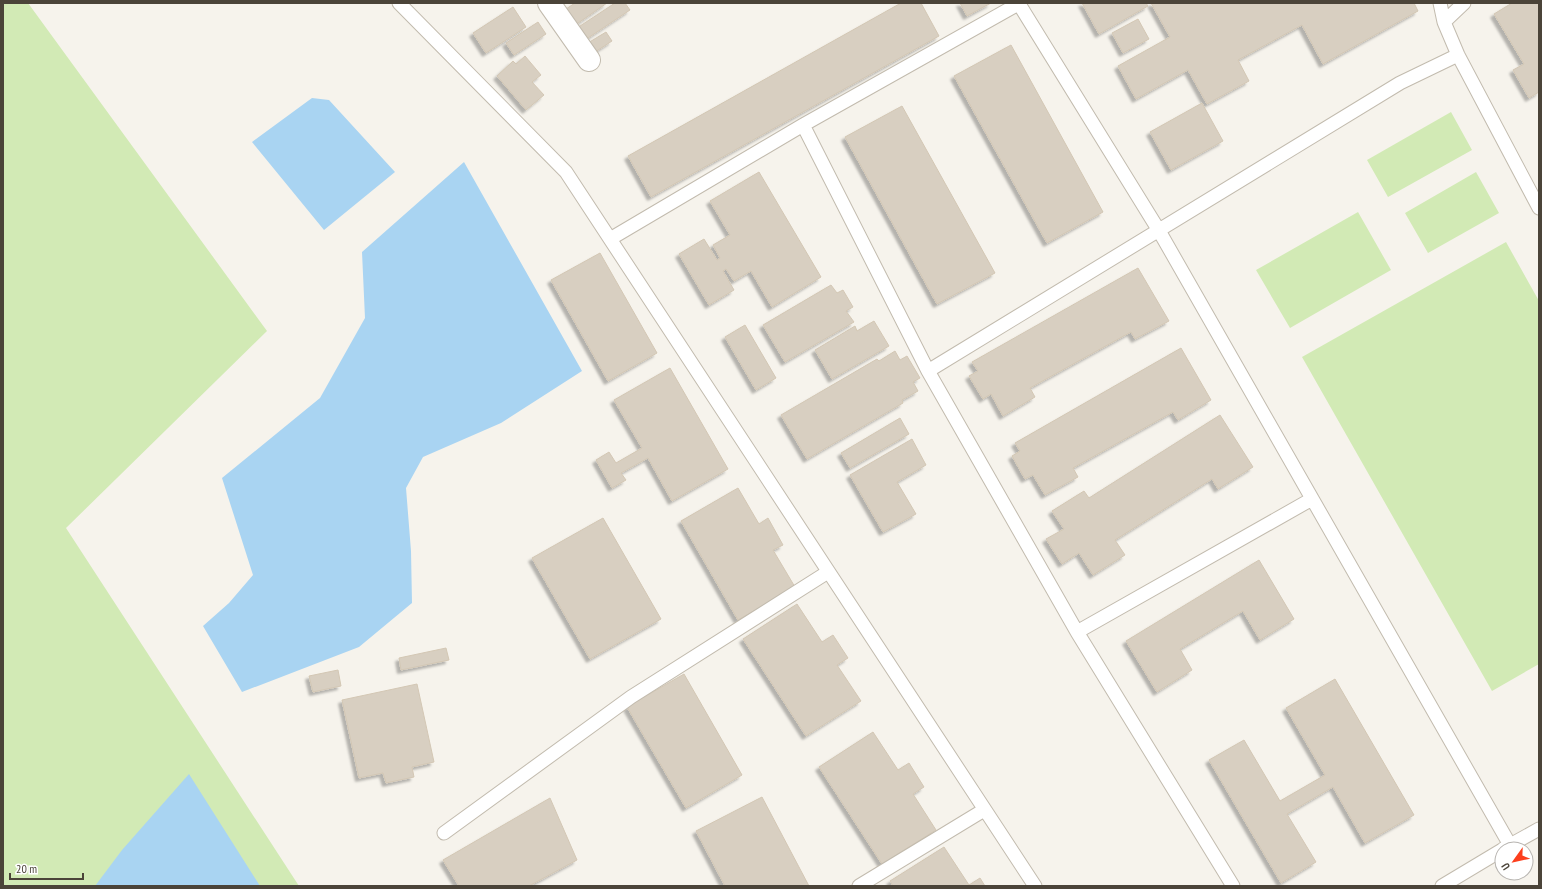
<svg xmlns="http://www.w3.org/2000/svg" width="1542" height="889" font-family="'PT Sans Narrow',sans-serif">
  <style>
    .green { fill: #d2eab5 }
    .water { fill: #a9d4f2 }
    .building { fill: #d8cfc1; stroke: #d3c7b4; filter: url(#shadow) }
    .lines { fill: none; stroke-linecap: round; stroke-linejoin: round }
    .lane-casing { stroke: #c2bbae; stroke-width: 15 }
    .street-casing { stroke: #c2bbae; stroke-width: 24 }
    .lane { stroke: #fff; stroke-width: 13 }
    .street { stroke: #fff; stroke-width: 22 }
  </style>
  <defs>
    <filter id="shadow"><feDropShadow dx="-3.5" dy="3.5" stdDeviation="1" flood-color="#0004"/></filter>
  </defs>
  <rect width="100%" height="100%" fill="#f6f3ec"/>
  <path class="green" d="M 3,3 L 28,3 L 267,331 L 66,528 L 299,886 L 3,886 Z
    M 1451,112 L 1472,150 L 1388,197 L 1367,160 Z
    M 1476,172 L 1499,213 L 1428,253 L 1405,213 Z
    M 1358,212 L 1391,270 L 1290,328 L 1256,270 Z
    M 1506,242 L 1539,301 L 1539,664 L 1492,691 L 1302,357 Z"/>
  <path class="water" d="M 312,98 L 329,100 L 395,172 L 324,230 L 252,142 Z
    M 464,162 L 582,371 L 501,423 L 423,457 L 406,488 L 411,551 L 412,603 L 359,647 L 242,692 L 203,626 L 229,603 L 253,575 L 222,478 L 320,398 L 365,318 L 362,252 Z
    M 189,774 L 260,886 L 95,886 L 122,850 Z"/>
  <path class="building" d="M 575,3 L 607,3 L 571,28 L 560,13 Z
    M 615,3 L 625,3 L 630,10 L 582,42 L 574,30 Z
    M 901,3 L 921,3 L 939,36 L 651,197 L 628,156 Z
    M 960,3 L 991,3 L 967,16 Z
    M 1082,3 L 1146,3 L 1148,6 L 1099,34 Z
    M 1151,3 L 1414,3 L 1418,11 L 1323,64 L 1302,25 L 1238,60 L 1249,81 L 1207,104 L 1188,70 L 1136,99 L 1118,66 L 1170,37 Z
    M 1512,3 L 1539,3 L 1539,92 L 1529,98 L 1513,70 L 1524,64 L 1494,14 Z
    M 513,7 L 526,27 L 486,53 L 473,33 Z
    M 1138,19 L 1149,39 L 1123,53 L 1112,33 Z
    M 538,22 L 546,34 L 514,55 L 506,43 Z
    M 606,32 L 612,41 L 589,56 L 583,46 Z
    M 1011,45 L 1103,212 L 1047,243 L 954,76 Z
    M 525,56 L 541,75 L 532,82 L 544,95 L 526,110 L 497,76 L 513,61 L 516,64 Z
    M 1202,103 L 1223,141 L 1171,170 L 1150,132 Z
    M 902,106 L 995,273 L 937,304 L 845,137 Z
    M 759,172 L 821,277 L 772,307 L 751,271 L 734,281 L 726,269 L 723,271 L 734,290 L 709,305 L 679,254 L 704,239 L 717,260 L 720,258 L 713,245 L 730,235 L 710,201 Z
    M 600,253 L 657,353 L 608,381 L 551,280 Z
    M 1138,268 L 1169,321 L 1135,339 L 1131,332 L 1030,388 L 1035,397 L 1003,416 L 991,394 L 983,399 L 969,376 L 978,371 L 972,362 Z
    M 831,285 L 837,293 L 843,290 L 853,307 L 846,311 L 854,322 L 785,362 L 763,325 Z
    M 874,321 L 889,346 L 832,379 L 815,350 L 855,326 L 857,331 Z
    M 745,325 L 776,378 L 756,390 L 725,337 Z
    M 1181,348 L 1211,400 L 1178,420 L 1173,412 L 1073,468 L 1078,477 L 1045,495 L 1033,475 L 1025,479 L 1012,456 L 1020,451 L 1015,443 Z
    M 895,351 L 900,360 L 907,356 L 920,378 L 913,382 L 918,391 L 902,400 L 903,403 L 807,459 L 781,415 L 877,359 L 879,361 Z
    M 670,368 L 728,469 L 672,501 L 648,458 L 621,473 L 626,480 L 612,488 L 596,460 L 609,452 L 616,463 L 642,448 L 614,400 Z
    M 1220,415 L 1253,467 L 1218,489 L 1212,479 L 1115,540 L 1125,555 L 1093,575 L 1079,553 L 1062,564 L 1046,539 L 1064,529 L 1052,511 L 1084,491 L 1089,498 Z
    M 900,418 L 909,434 L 850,468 L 841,453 Z
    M 912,439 L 926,465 L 897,482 L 916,514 L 883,532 L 850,475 Z
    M 738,488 L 759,524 L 768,518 L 783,545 L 773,550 L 795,587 L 738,620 L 681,521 Z
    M 603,518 L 661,619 L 590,659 L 532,558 Z
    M 1259,560 L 1294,619 L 1260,640 L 1243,611 L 1180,649 L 1192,670 L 1157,692 L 1126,641 Z
    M 797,604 L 822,642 L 833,635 L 848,658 L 837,665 L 861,701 L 806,736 L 743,639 Z
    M 446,648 L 449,660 L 401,670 L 399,658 Z
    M 338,670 L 341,686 L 313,692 L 309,676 Z
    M 684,674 L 742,775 L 686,808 L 627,707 Z
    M 1335,679 L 1414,815 L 1365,843 L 1333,787 L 1287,814 L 1316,862 L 1281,883 L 1209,760 L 1244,740 L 1280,801 L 1325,775 L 1286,708 Z
    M 417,684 L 434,762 L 412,767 L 414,777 L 386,783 L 383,773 L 359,778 L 342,700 Z
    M 873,732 L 898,770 L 909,763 L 924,787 L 913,794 L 936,830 L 882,864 L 819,767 Z
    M 762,797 L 809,886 L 725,886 L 696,831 Z
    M 550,798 L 577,860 L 529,886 L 459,886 L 443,860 Z
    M 944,847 L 969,885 L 980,878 L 985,886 L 893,886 L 890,881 Z"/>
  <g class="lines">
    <g class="lane-casing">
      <path id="lane" d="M 399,3 L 566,172 L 1035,886
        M 1440,3 L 1444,22 L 1458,55 L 1539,208
        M 1019,4 L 1158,229 L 1510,845
        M 1444,22 L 1464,3
        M 803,125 L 928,371 L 1077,632 L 1233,886
        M 610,239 L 803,125 L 1020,3
        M 928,371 L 1400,83 L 1458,55
        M 1077,632 L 1312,499
        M 444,833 L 631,697 L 828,572
        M 1503,849 L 1539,829
        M 859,886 L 984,810
        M 1442,886 L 1502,850"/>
    </g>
    <g class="street-casing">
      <path id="street" d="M 549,3 L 589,60"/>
    </g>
    <use href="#lane" class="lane"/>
    <use href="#street" class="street"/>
  </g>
  <rect width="1542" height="889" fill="none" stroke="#4b4439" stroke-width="8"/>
  <g transform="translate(1514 861) rotate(237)"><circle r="19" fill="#ffffff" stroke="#b7b4b0"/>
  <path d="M0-3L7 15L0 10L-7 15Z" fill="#fc3f1d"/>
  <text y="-6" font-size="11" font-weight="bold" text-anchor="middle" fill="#4b4439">U</text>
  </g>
  <path d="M10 873v6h73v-6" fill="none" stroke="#4b4439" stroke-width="2"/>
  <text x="16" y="873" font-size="12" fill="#4b4439" stroke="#ffffff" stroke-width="3" paint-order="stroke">20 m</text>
</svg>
